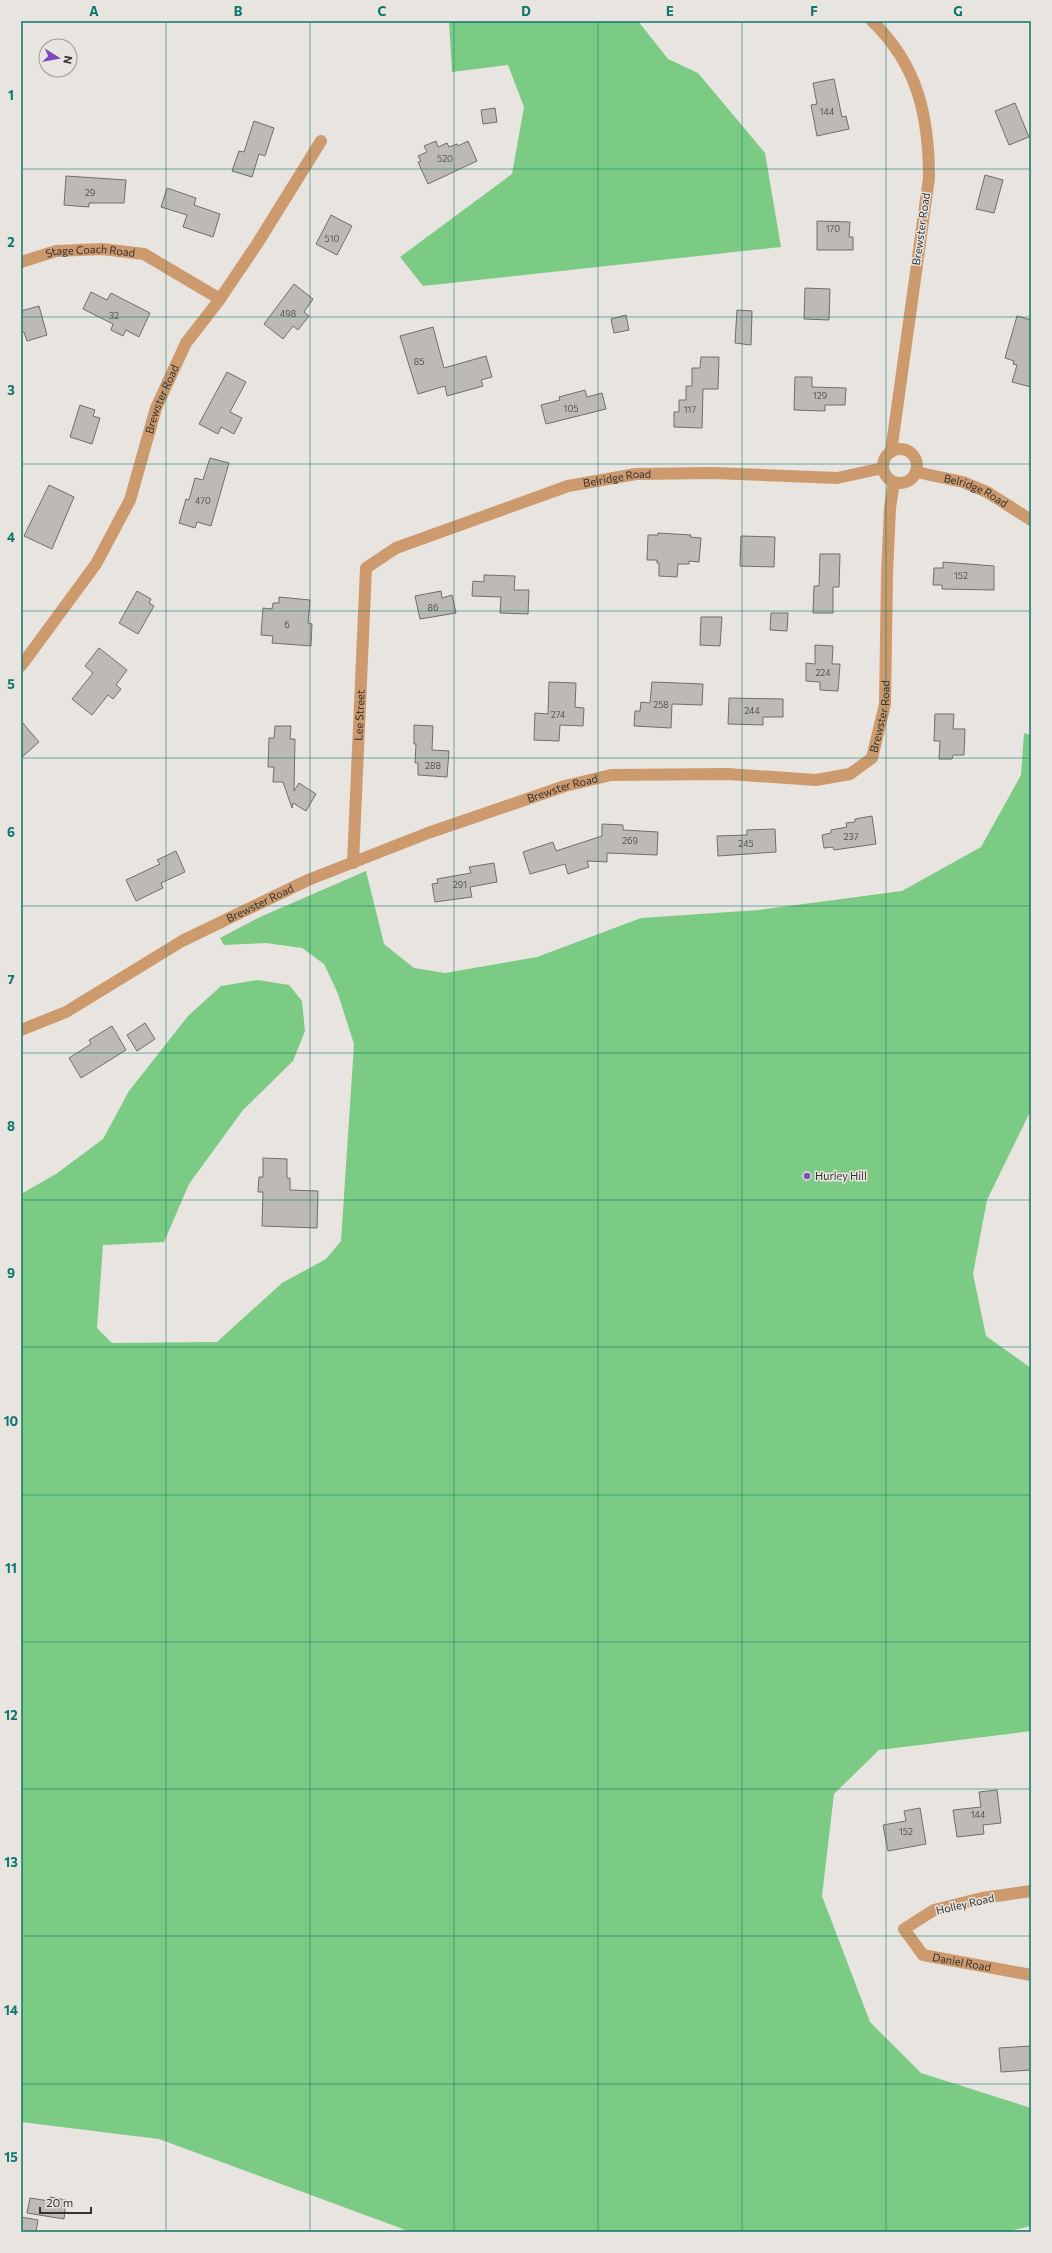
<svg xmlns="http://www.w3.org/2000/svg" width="1052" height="2253" font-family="Commissioner,sans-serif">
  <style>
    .green { fill: #7bcb85 }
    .building { fill: #bdbab5; stroke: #716e69 }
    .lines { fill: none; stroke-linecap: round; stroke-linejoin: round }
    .street { stroke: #cd9a6e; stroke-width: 12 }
    .grid { fill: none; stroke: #0f766e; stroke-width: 1; stroke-opacity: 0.55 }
    .poi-dot { fill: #7f49c0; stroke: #e8e4df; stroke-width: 1.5 }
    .labels { text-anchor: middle; stroke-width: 3; stroke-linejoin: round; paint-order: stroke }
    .number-label { font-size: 9px; fill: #565451 }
    .street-label { font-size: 11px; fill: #333230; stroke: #e8e4df }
    .poi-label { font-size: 11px; fill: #333230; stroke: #e8e4df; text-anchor: start }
    .neatline { fill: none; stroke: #0f766e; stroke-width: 1.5 }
    .grid-label { font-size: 13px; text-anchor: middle; font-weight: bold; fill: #0f766e }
  </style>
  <rect width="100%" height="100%" fill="#e8e4df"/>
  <path class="green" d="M 449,21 L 638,21 L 668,59 L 698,73 L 765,153 L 781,247 L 423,286 L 400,257 L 512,174 L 524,107 L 508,65 L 452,72 Z
    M 1024,733 L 1031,735 L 1031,1110 L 987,1200 L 973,1274 L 986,1336 L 1031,1368 L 1031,1731 L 879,1750 L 834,1794 L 822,1896 L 870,2022 L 921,2073 L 1031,2108 L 1031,2226 L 1006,2232 L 411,2232 L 159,2139 L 21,2122 L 21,1194 L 56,1174 L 103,1139 L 129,1091 L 188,1016 L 221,986 L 258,980 L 289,985 L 302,1001 L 305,1031 L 293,1061 L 243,1110 L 189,1184 L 164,1242 L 103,1245 L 97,1328 L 112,1343 L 217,1342 L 282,1283 L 326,1259 L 341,1241 L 354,1044 L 338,994 L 324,964 L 302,948 L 266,943 L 224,945 L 220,938 L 260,917 L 366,871 L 384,944 L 414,968 L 445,973 L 537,957 L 641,918 L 759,910 L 902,891 L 981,847 L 1021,775 Z"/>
  <path class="building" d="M 834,79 L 842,117 L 846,116 L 849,129 L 817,136 L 811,105 L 817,104 L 813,83 Z
    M 1015,103 L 1029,137 L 1009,145 L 995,111 Z
    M 495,108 L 497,122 L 483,124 L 481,110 Z
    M 254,121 L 274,128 L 265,156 L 259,154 L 252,177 L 232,171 L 239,151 L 244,152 Z
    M 436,141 L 438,147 L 447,143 L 449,147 L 457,144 L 458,146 L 468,141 L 477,161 L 428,184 L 418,162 L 421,161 L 418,156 L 427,152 L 424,146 Z
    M 985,175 L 1003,180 L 994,213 L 976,209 Z
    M 66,176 L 126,180 L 124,203 L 89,203 L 89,207 L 64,205 Z
    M 167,188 L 196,198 L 194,205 L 220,214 L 213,237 L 183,227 L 187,215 L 161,207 Z
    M 331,215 L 352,226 L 337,255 L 316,244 Z
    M 817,221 L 850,222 L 849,237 L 853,237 L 853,250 L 817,250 Z
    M 294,284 L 313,299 L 304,312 L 309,316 L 298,330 L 293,326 L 283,339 L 264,324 Z
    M 805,288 L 830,289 L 829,320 L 804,319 Z
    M 91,292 L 107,300 L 111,293 L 150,313 L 139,337 L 126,330 L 123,336 L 111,330 L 113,324 L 83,309 Z
    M 39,306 L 47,335 L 27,341 L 24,332 L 21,333 L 21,311 Z
    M 737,310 L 752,311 L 751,345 L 735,343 Z
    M 626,315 L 629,330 L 614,333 L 611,319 Z
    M 1017,316 L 1031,320 L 1031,387 L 1012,382 L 1017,365 L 1013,364 L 1014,361 L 1005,358 Z
    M 433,327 L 444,368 L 486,356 L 492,377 L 481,380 L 483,386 L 447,396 L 445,386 L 418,394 L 400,336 Z
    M 701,357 L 719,357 L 718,389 L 703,389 L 702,428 L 674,427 L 674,412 L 679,412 L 679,400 L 686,400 L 686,386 L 692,386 L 692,368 L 700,368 Z
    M 227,372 L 246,382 L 230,412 L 242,418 L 234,434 L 221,427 L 218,434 L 199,424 Z
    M 795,377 L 812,377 L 812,387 L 846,388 L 845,405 L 825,405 L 825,411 L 794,410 Z
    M 585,390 L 587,397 L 602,393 L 606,409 L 546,424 L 541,405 L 560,400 L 559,397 Z
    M 80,405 L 95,410 L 93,416 L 100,418 L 92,444 L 70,437 Z
    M 210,458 L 229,463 L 211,526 L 197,522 L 195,528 L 179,523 L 186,499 L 189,500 L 195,478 L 203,480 Z
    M 49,485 L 74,497 L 52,549 L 24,536 Z
    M 658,533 L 691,535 L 690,537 L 701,538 L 699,562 L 689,561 L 689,564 L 678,564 L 677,577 L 659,576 L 659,563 L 657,563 L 657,560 L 647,560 L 648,535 L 658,535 Z
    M 741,536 L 775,537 L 774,567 L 740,566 Z
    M 820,554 L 840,554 L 839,587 L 833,587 L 833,613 L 813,613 L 814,586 L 819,586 Z
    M 943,562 L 994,566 L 994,590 L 942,589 L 942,585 L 933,585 L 934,568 L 943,568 Z
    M 484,575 L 515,576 L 514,590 L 529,590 L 528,614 L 500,613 L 501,597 L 472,596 L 473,581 L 484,582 Z
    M 137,591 L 151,599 L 149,603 L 154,606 L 138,634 L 119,623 Z
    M 441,591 L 442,598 L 452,595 L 456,613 L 420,619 L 415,596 Z
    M 279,597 L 310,600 L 308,623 L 312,624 L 311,646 L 272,643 L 273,636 L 261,635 L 263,608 L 272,609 L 273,603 L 279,603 Z
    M 771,613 L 788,613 L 787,631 L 770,630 Z
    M 701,617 L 722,617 L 720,646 L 700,645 Z
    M 815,645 L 833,646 L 832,664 L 840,664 L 838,691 L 820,690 L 820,682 L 806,681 L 806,663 L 815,664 Z
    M 99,648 L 127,670 L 116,685 L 121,689 L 113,699 L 108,695 L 92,715 L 72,699 L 93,673 L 85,666 Z
    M 549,682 L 576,683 L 575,707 L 584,708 L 583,726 L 560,725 L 559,741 L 534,740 L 535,713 L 548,714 Z
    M 652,682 L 703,684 L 702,705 L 672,704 L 671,728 L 634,726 L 635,711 L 640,711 L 641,702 L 650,703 Z
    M 729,698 L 783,699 L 783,717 L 763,717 L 763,725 L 728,724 Z
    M 935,714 L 954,714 L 953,729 L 965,729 L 964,755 L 953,755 L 952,759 L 939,759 L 940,741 L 934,741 Z
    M 21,721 L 39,742 L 21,758 Z
    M 414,725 L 433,726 L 432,750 L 449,751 L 447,777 L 418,775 L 418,763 L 415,763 L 416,744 L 414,744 Z
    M 275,726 L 291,726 L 290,739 L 295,739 L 294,791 L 299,783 L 316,794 L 306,811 L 293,803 L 292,808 L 283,782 L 273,782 L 274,767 L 268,767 L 269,738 L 274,738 Z
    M 872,816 L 876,844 L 834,850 L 833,847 L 824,848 L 822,835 L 831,833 L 831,830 L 847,827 L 846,823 L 855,822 L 855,819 Z
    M 602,824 L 623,825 L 623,830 L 658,832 L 657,855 L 607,853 L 607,862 L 587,861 L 589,867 L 568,874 L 565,864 L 530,874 L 523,852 L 553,842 L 556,851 L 602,836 Z
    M 775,829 L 776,852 L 718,856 L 717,836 L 747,835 L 747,830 Z
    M 176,851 L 185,872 L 161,883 L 163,888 L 136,901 L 126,880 L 160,864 L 157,860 Z
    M 494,863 L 497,882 L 470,887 L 472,897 L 435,902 L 432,884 L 438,883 L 437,879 L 471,873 L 469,867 Z
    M 145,1023 L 155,1039 L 137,1051 L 127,1035 Z
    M 112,1026 L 126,1050 L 81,1078 L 69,1058 L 91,1044 L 89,1040 Z
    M 263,1158 L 287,1159 L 287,1178 L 290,1178 L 290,1190 L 318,1191 L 317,1228 L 262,1226 L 263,1192 L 258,1192 L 259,1177 L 263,1177 Z
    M 997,1790 L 1001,1823 L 983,1825 L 984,1834 L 957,1837 L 953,1810 L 981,1807 L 979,1792 Z
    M 920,1808 L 926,1844 L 888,1851 L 883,1825 L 906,1821 L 904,1811 Z
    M 1031,2046 L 1031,2070 L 1001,2072 L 999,2048 Z
    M 50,2197 L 66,2200 L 64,2219 L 27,2213 L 30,2198 L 49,2201 Z
    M 21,2217 L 38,2220 L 36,2232 L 21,2232 Z"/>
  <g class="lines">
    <g class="street">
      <path d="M 872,21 C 918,65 929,117 929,178 L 891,452"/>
      <path id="s1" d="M 21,262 L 56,251 L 102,249 L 144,254 L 220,299"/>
      <circle cx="900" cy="466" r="17"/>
      <path id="s2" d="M 916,472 L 963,482 L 987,492 L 1031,520"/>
      <path id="s3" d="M 21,666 L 96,564 L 130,500 L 156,408 L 186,343 L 220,299 L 257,244 L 321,141"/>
      <path id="s4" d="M 353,863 L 366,568 L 396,548 L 568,486 L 636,474 L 713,473 L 837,478 L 883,468"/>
      <path id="s5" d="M 21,1030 L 66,1012 L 182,941 L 308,880 L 428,833 L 565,786 L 611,775 L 727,774 L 816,780 L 850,774 L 872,758 L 885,704 L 887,574 L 890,508 L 894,482"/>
      <path id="s6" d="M 1031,1891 L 982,1898 L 934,1910 L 904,1929 L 923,1955 L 1031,1975"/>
    </g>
  </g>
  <path class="grid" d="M 166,21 L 166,2232M 310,21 L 310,2232M 454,21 L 454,2232M 598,21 L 598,2232M 742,21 L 742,2232M 886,21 L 886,2232M 21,169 L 1031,169M 21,317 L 1031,317M 21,464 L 1031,464M 21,611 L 1031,611M 21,758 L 1031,758M 21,906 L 1031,906M 21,1053 L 1031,1053M 21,1200 L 1031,1200M 21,1347 L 1031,1347M 21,1495 L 1031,1495M 21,1642 L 1031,1642M 21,1789 L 1031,1789M 21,1936 L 1031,1936M 21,2084 L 1031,2084"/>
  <circle class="poi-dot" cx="807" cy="1176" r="4"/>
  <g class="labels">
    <g class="number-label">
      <text x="827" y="115">144</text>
      <text x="445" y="162">520</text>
      <text x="90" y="196">29</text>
      <text x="833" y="232">170</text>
      <text x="332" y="242">510</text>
      <text x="288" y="317">498</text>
      <text x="114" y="319">32</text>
      <text x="419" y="365">85</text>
      <text x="820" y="399">129</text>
      <text x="571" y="412">105</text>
      <text x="690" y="413">117</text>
      <text x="203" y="504">470</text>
      <text x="961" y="579">152</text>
      <text x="433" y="611">86</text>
      <text x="287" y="628">6</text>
      <text x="823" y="676">224</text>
      <text x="661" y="708">258</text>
      <text x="752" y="714">244</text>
      <text x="558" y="718">274</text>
      <text x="433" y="769">288</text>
      <text x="851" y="840">237</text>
      <text x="630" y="844">269</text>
      <text x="746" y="847">245</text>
      <text x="460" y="888">291</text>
      <text x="978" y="1818">144</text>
      <text x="906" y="1835">152</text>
    </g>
    <g class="street-label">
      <text transform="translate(921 229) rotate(-82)" y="4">Brewster Road</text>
      <text dy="4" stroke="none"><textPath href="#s1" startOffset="71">Stage Coach Road</textPath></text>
      <text dy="4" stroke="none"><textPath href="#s3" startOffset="305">Brewster Road</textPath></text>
      <text dy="4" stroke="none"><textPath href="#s4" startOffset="564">Belridge Road</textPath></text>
      <text dy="4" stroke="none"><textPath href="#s2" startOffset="63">Belridge Road</textPath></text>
      <text dy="4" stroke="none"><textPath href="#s4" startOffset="148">Lee Street</textPath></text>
      <text dy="4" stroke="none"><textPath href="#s5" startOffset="955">Brewster Road</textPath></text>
      <text dy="4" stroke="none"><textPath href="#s5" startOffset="595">Brewster Road</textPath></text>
      <text dy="4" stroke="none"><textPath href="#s5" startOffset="271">Brewster Road</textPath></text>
      <text transform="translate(965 1904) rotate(-13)" y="4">Holley Road</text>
      <text dy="4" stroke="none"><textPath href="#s6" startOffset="206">Daniel Road</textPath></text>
    </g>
    <g class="poi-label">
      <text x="815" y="1180">Hurley Hill</text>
    </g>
  </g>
  <rect width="1052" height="2253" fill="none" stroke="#e8e4df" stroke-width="44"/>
  <g transform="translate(58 58) rotate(101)"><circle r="19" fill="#e8e4df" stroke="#a09d99"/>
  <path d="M0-3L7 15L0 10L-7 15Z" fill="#7f49c0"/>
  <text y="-6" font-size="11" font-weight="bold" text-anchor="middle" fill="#333230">N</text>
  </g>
  <path d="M40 2207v6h51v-6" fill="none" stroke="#333230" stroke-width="2"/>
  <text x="46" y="2207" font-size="12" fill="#333230" stroke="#e8e4df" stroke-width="3" paint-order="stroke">20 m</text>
  <rect x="22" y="22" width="1008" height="2209" class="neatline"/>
  <g class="grid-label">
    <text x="94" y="16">A</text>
    <text x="238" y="16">B</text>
    <text x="382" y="16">C</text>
    <text x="526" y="16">D</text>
    <text x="670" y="16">E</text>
    <text x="814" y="16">F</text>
    <text x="958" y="16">G</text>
    <text x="11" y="100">1</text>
    <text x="11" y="247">2</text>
    <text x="11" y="395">3</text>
    <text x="11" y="542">4</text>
    <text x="11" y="689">5</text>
    <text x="11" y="837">6</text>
    <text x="11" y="984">7</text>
    <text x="11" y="1131">8</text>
    <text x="11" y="1278">9</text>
    <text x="11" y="1426">10</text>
    <text x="11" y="1573">11</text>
    <text x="11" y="1720">12</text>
    <text x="11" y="1867">13</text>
    <text x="11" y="2015">14</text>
    <text x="11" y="2162">15</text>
  </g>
</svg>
